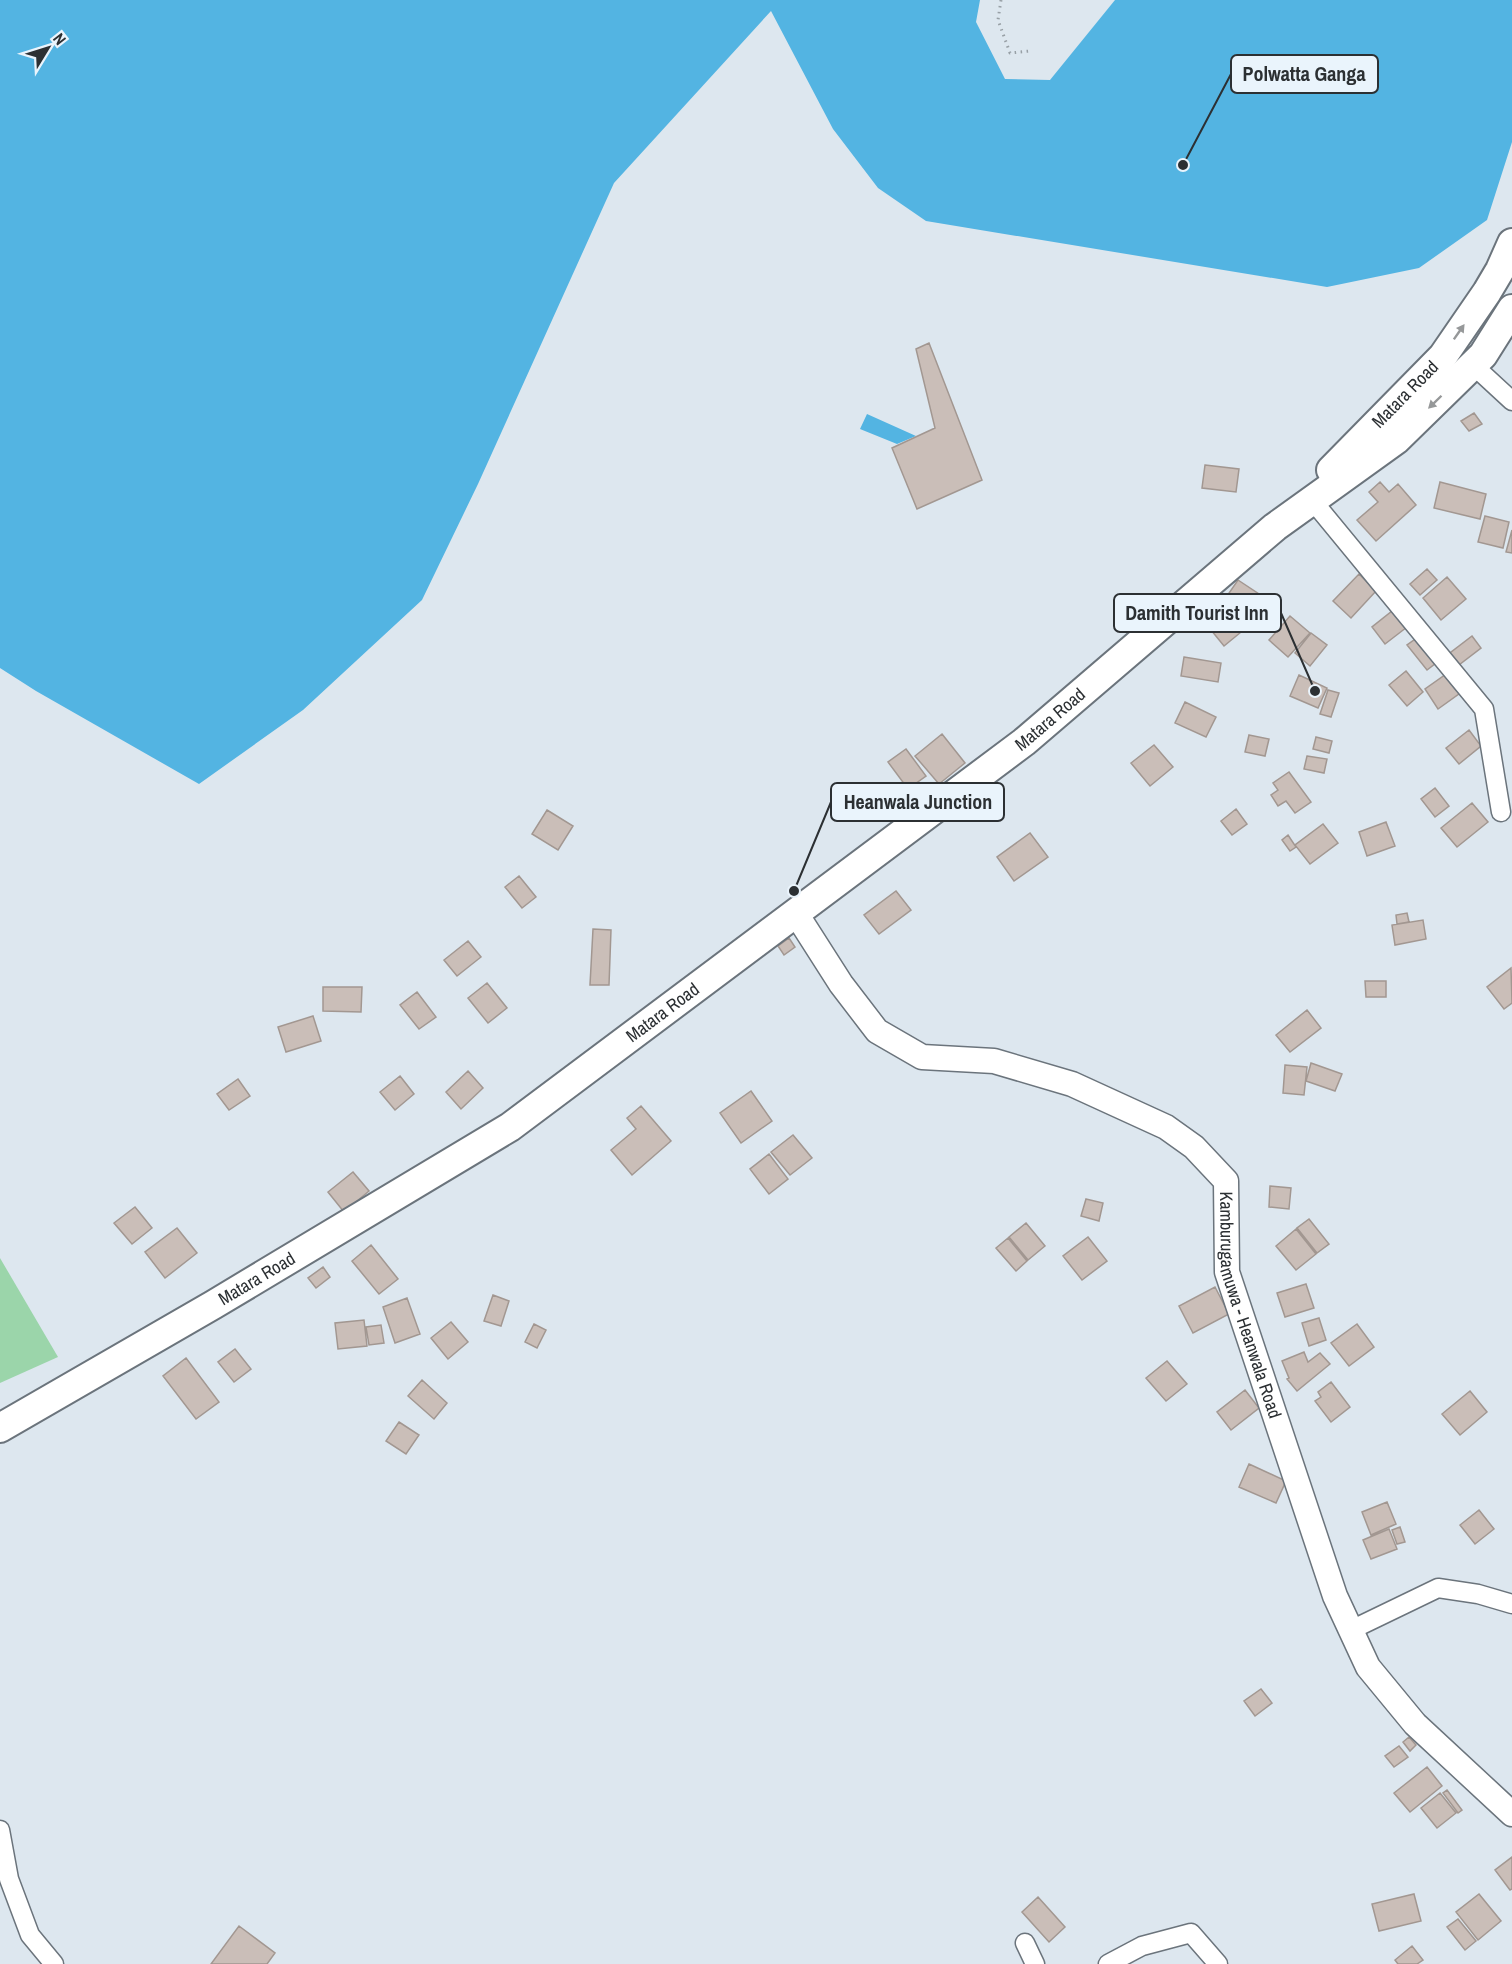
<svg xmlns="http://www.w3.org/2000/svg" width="1512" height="1964" font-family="'Archivo Narrow',sans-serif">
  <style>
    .green { fill: #9bd5aa }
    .water { fill: #53b4e2 }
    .building { fill: #cabeb8; stroke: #a29791; stroke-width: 1.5 }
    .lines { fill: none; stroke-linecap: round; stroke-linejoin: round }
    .minor-casing { stroke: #6b747c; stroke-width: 21 }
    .secondary-casing { stroke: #6b747c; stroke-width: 27 }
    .trunk-casing { stroke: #6b747c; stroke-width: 32 }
    .path { stroke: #98a0a6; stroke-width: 3; stroke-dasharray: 1.5 4.5; stroke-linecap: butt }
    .minor { stroke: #fff; stroke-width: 18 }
    .secondary { stroke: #fff; stroke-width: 24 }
    .trunk { stroke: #fff; stroke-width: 28 }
    .oneway { fill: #969899 }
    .labels { text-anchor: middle; stroke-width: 4.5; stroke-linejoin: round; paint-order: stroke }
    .street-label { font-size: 18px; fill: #2c3033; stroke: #eaf4fc }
    .leader { fill: none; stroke: #2c3033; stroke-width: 2 }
    .callout-dot { fill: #2c3033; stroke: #eaf4fc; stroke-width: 2 }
    .callout { fill: #eaf4fc; stroke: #2c3033; stroke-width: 2 }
    .callout-label { font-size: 20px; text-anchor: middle; font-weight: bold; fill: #2c3033 }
  </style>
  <rect width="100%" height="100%" fill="#dde7ef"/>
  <path class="green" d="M 0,1258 L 58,1357 L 0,1383 Z"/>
  <path class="water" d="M 0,0 L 980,0 L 976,22 L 1005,79 L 1050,80 L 1115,0 L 1512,0 L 1512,142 L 1487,220 L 1419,268 L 1327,287 L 926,221 L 878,188 L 833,129 L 771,11 L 614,183 L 478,484 L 422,600 L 303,710 L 199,784 L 36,691 L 0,668 Z
    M 867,414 L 916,436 L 897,444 L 860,429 Z"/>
  <path class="building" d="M 929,343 L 982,480 L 917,509 L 892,448 L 935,428 L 916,349 Z
    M 1474,413 L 1482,424 L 1469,431 L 1461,421 Z
    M 1205,465 L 1239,469 L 1236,492 L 1202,488 Z
    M 1380,482 L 1389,492 L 1398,484 L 1416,505 L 1376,541 L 1357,520 L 1378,502 L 1369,492 Z
    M 1440,482 L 1486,494 L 1480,519 L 1434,508 Z
    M 1485,516 L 1509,522 L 1503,548 L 1478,542 Z
    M 1512,530 L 1512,553 L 1506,552 Z
    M 1427,569 L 1437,580 L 1420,595 L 1410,584 Z
    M 1359,574 L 1376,591 L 1351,618 L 1333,601 Z
    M 1447,577 L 1466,599 L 1441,620 L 1423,598 Z
    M 1238,580 L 1259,594 L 1249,610 L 1227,596 Z
    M 1229,607 L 1246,628 L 1224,646 L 1207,625 Z
    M 1397,607 L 1411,624 L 1385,644 L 1372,627 Z
    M 1290,616 L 1310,633 L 1288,657 L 1269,640 Z
    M 1311,633 L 1327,645 L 1310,666 L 1295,653 Z
    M 1421,635 L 1440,660 L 1427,670 L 1407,645 Z
    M 1472,636 L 1481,648 L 1455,668 L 1446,656 Z
    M 1184,657 L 1221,663 L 1218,682 L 1181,676 Z
    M 1406,671 L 1423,692 L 1407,706 L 1389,685 Z
    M 1449,672 L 1463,691 L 1438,709 L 1425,689 Z
    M 1299,675 L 1327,688 L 1318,708 L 1290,696 Z
    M 1328,690 L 1339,693 L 1331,717 L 1320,714 Z
    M 1185,702 L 1216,717 L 1206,737 L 1175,723 Z
    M 1469,730 L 1481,746 L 1459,764 L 1446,748 Z
    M 942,734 L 965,763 L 939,784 L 915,756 Z
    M 1249,735 L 1269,739 L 1265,756 L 1245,752 Z
    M 1316,737 L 1332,741 L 1329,753 L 1313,749 Z
    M 1154,745 L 1173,767 L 1150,786 L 1131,763 Z
    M 906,749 L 926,776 L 908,789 L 888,762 Z
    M 1307,756 L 1327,759 L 1324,773 L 1304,769 Z
    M 1289,772 L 1311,802 L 1295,813 L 1286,801 L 1278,806 L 1271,795 L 1278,790 L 1273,783 Z
    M 1435,788 L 1449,806 L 1435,817 L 1421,799 Z
    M 1472,803 L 1488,822 L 1457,847 L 1441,828 Z
    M 1236,809 L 1247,824 L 1232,835 L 1221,821 Z
    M 547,810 L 573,826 L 558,850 L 532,834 Z
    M 1386,822 L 1395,846 L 1367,856 L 1359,832 Z
    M 1323,824 L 1338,843 L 1310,864 L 1295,845 Z
    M 1030,833 L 1048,857 L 1014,881 L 997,857 Z
    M 1288,835 L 1296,847 L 1290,851 L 1282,840 Z
    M 519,876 L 536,897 L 522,908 L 505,887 Z
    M 896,891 L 911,910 L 879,934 L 864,915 Z
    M 1407,913 L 1409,922 L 1397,924 L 1396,915 Z
    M 1423,920 L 1426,939 L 1395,945 L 1392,925 Z
    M 593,929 L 611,930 L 609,985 L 590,985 Z
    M 789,938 L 795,947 L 784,955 L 778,946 Z
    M 468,941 L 481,957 L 457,976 L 444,960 Z
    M 1511,968 L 1512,1003 L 1504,1009 L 1487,987 Z
    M 1365,981 L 1386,981 L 1386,997 L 1366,997 Z
    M 487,983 L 507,1008 L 488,1023 L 468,998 Z
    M 323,987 L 362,987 L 361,1012 L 323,1011 Z
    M 417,992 L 436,1017 L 419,1029 L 400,1005 Z
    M 1307,1010 L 1321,1028 L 1290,1052 L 1276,1035 Z
    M 313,1016 L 321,1041 L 286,1052 L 278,1027 Z
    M 1311,1063 L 1342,1074 L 1335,1091 L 1306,1081 Z
    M 1285,1065 L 1307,1067 L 1304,1095 L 1283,1093 Z
    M 468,1071 L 483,1088 L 461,1109 L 446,1092 Z
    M 400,1076 L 414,1094 L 395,1110 L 380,1092 Z
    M 238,1079 L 250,1096 L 229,1110 L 217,1094 Z
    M 751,1091 L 772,1121 L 741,1143 L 720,1113 Z
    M 641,1106 L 671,1141 L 632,1175 L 611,1150 L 636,1129 L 627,1118 Z
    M 793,1135 L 812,1158 L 790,1175 L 771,1152 Z
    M 769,1154 L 788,1179 L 769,1194 L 750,1169 Z
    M 353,1172 L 369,1191 L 344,1212 L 328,1192 Z
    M 1270,1186 L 1291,1188 L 1289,1209 L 1269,1207 Z
    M 1086,1199 L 1103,1203 L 1099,1221 L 1081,1216 Z
    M 135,1207 L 152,1228 L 132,1244 L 114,1223 Z
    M 1309,1219 L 1329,1244 L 1317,1253 L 1297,1228 Z
    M 1026,1223 L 1045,1246 L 1028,1260 L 1009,1237 Z
    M 177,1228 L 197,1253 L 165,1278 L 145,1252 Z
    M 1296,1229 L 1316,1254 L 1296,1270 L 1276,1246 Z
    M 1088,1237 L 1107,1261 L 1082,1280 L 1063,1256 Z
    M 1008,1238 L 1027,1261 L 1016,1271 L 996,1248 Z
    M 371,1245 L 398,1279 L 379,1294 L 352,1261 Z
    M 323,1267 L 330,1277 L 316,1288 L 308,1278 Z
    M 1306,1284 L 1314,1308 L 1285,1317 L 1277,1293 Z
    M 1215,1287 L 1229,1314 L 1193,1333 L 1179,1306 Z
    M 493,1295 L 509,1301 L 501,1326 L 484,1321 Z
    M 407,1298 L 420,1334 L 395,1343 L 383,1307 Z
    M 1319,1318 L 1326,1340 L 1309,1346 L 1302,1323 Z
    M 364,1320 L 367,1346 L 338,1349 L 335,1323 Z
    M 451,1322 L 468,1342 L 448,1359 L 431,1338 Z
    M 534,1324 L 546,1330 L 537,1348 L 525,1342 Z
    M 1357,1324 L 1374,1347 L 1349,1366 L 1331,1343 Z
    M 381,1325 L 384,1343 L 369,1345 L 366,1327 Z
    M 235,1349 L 251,1369 L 234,1382 L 218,1362 Z
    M 1304,1352 L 1308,1362 L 1320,1353 L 1330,1364 L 1297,1391 L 1287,1379 L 1289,1378 L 1282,1361 Z
    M 186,1358 L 219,1402 L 196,1419 L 163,1376 Z
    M 1167,1361 L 1187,1384 L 1166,1401 L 1146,1378 Z
    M 422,1380 L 447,1403 L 434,1419 L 408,1396 Z
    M 1331,1382 L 1350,1407 L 1331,1422 L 1315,1401 L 1321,1397 L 1318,1392 Z
    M 1245,1390 L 1259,1408 L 1231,1430 L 1217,1412 Z
    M 1470,1391 L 1487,1412 L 1460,1435 L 1442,1414 Z
    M 399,1422 L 419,1435 L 406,1454 L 386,1441 Z
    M 1249,1464 L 1286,1481 L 1276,1503 L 1239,1487 Z
    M 1387,1502 L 1396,1524 L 1371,1535 L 1362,1512 Z
    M 1479,1510 L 1494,1529 L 1475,1544 L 1460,1525 Z
    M 1400,1527 L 1405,1542 L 1397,1544 L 1392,1530 Z
    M 1389,1529 L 1397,1549 L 1371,1559 L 1363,1540 Z
    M 1261,1689 L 1272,1703 L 1255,1716 L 1244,1701 Z
    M 1409,1737 L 1416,1745 L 1410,1751 L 1403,1742 Z
    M 1399,1746 L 1408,1757 L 1394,1767 L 1385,1756 Z
    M 1427,1767 L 1442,1786 L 1410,1812 L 1394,1793 Z
    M 1447,1790 L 1462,1810 L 1458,1813 L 1443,1793 Z
    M 1440,1793 L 1456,1813 L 1437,1828 L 1421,1808 Z
    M 1512,1857 L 1512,1889 L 1510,1890 L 1495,1870 Z
    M 1414,1894 L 1421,1921 L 1379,1931 L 1372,1904 Z
    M 1479,1894 L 1501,1921 L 1478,1940 L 1456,1912 Z
    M 1038,1897 L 1065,1927 L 1049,1942 L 1022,1912 Z
    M 1458,1919 L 1476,1941 L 1465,1950 L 1447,1927 Z
    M 239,1926 L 275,1953 L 267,1964 L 211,1964 Z
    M 1412,1946 L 1423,1960 L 1417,1964 L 1398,1964 L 1395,1960 Z"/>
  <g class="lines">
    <g class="minor-casing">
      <path id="minor" d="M 1473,365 L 1512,401
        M 1312,500 L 1484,709 L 1501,812
        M 1351,1630 L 1438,1588 L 1478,1594 L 1512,1604
        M 0,1830 L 9,1879 L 30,1935 L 54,1964
        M 1025,1943 L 1035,1964
        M 1108,1964 L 1142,1946 L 1191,1933 L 1218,1964"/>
    </g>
    <g class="secondary-casing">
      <g id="secondary">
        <path id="s1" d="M 795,912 L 841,984 L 877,1031 L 922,1057 L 994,1061 L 1072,1084 L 1166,1127 L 1194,1147 L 1226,1181 L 1227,1272 L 1335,1596 L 1368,1667 L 1415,1724 L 1512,1814"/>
      </g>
    </g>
    <g class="trunk-casing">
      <g id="trunk">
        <path id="s2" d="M 1331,470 L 1443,356 L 1487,292 L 1500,270 L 1512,243"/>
        <path id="s3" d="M 0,1428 L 213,1305 L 510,1127 L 1024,742 L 1275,527 L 1396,440 L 1483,355 L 1512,309"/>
      </g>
    </g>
    <path class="path" d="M 1001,0 L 998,20 L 1010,53 L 1030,51"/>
    <use href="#minor" class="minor"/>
    <use href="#secondary" class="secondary"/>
    <use href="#trunk" class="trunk"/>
  </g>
  <defs><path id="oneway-solid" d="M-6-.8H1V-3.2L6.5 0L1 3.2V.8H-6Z" transform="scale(1.5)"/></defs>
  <g class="oneway">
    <use href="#oneway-solid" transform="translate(1459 332) rotate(-55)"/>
    <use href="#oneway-solid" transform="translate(1435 402) rotate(136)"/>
  </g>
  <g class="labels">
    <g class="street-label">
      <text dy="6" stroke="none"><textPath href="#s2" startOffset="106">Matara Road</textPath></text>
      <text dy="6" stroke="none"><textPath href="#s3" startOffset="1269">Matara Road</textPath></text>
      <text dy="6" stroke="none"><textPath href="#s3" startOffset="783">Matara Road</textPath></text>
      <text dy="6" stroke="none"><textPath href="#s3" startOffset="297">Matara Road</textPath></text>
      <text dy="6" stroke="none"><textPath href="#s1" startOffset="662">Kamburugamuwa - Heanwala Road</textPath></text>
    </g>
  </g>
  <path class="leader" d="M1183 165L1231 74M1315 691L1281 613M794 891L831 802"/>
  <g class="callout-dot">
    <circle cx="1183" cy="165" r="6"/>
    <circle cx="1315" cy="691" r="6"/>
    <circle cx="794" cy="891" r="6"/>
  </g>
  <g class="callout">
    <rect x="1231" y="55" width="147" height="38" rx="6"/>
    <rect x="1114" y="594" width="167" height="38" rx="6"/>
    <rect x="831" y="783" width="173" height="38" rx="6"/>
  </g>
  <g class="callout-label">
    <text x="1304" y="81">Polwatta Ganga</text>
    <text x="1197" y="620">Damith Tourist Inn</text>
    <text x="918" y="809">Heanwala Junction</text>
  </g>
  <g transform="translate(48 48) rotate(52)" stroke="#eaf4fc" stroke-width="4.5" paint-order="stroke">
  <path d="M0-4.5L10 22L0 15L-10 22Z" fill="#2c3033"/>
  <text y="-9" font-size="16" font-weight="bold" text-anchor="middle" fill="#2c3033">N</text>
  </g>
</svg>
